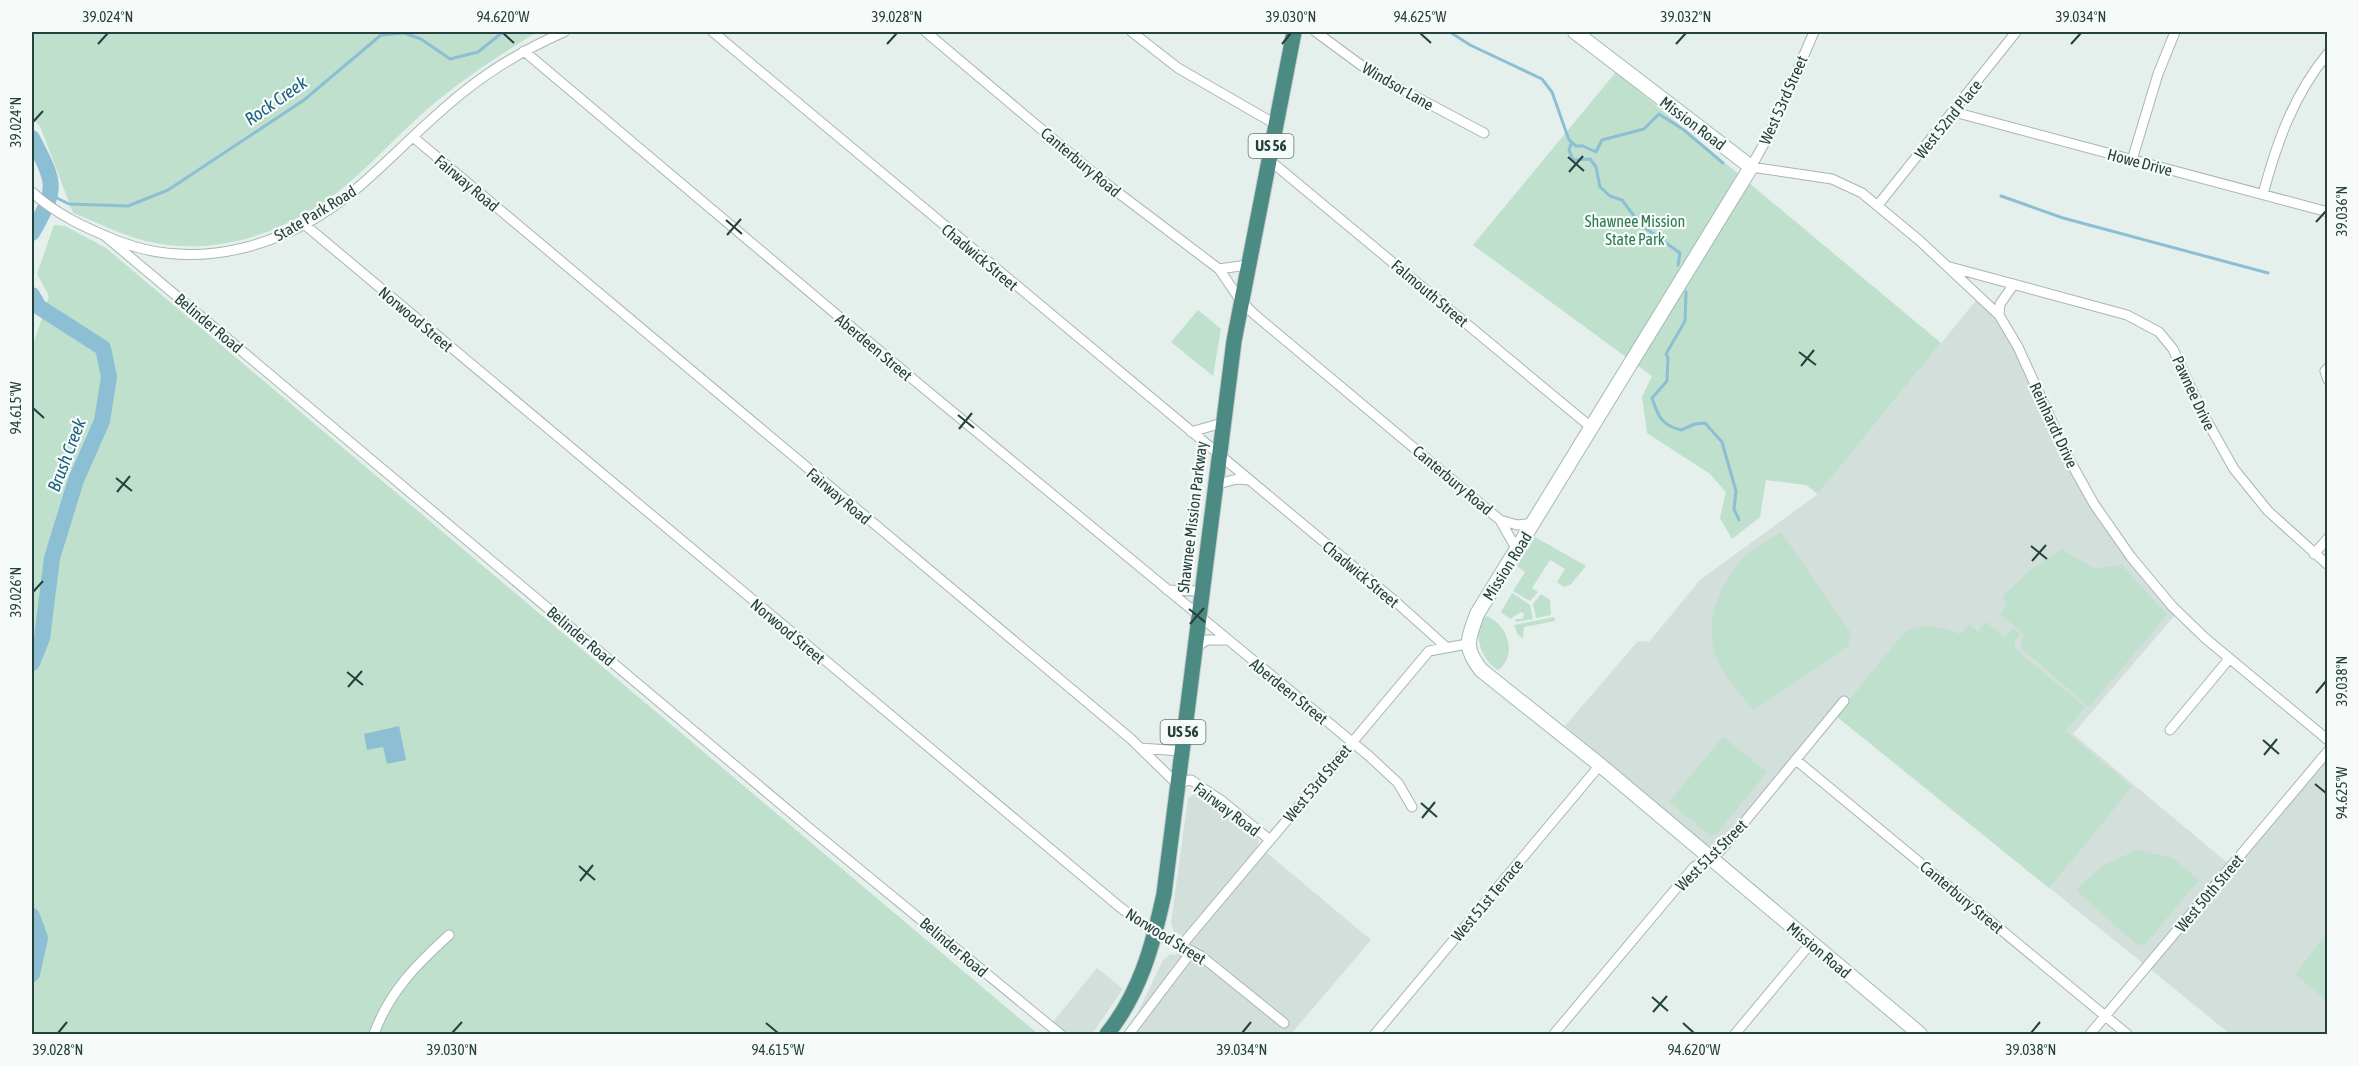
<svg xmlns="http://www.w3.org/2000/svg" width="2359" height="1066" font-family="'Asap Condensed',sans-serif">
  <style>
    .built { fill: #d3dfdb }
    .green { fill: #bee0cc }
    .water { fill: #8dbfd4 }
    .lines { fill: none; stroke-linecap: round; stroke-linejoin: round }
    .stream { stroke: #8dbfd4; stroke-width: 3 }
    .river { stroke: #8dbfd4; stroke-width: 16 }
    .minor-casing { stroke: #a7b7b4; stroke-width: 11 }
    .secondary-casing { stroke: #a3bbb5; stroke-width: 16 }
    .trunk-casing { stroke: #c2cac9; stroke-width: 17 }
    .minor { stroke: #fff; stroke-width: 9 }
    .secondary { stroke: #fff; stroke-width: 14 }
    .trunk { stroke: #4c8a84; stroke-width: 15 }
    .ticks { fill: none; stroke: #24413d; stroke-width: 2 }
    .labels { text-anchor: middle; stroke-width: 4.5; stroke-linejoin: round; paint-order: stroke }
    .shield { fill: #f6fbf9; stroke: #637975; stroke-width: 1.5 }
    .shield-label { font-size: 15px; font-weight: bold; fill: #24413d }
    .street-label { font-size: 16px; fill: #24413d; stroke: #f6fbf9 }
    .park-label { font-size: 16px; fill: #2c7955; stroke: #f6fbf9 }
    .water-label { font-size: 18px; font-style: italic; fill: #1c617f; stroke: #f6fbf9 }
    .neatline { fill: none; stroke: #24413d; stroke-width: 2 }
    .ticks-label { font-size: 15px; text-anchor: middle; fill: #24413d }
  </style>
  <rect width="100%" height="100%" fill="#e5efec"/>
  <path class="built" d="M 1978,298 L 2006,328 L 2073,471 L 2176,614 L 2073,734 L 2230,865 L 2145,965 L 1833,713 L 1719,845 L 1713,849 L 1667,814 L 1565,726 L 1638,641 L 1649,642 L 1700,580 L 1818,494 Z
    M 2327,757 L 2327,1034 L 2230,1034 L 2150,969 Z
    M 1197,793 L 1228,812 L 1257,837 L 1259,842 L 1255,851 L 1189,931 L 1182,935 L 1174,932 L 1171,923 L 1188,798 Z
    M 1267,853 L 1371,940 L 1291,1034 L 1123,1034 L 1137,1014 L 1163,960 L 1171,954 L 1176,955 L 1253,864 Z
    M 1097,968 L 1123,989 L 1092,1034 L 1066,1034 L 1052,1023 Z"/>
  <path class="green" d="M 32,32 L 537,32 C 505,52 473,72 443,96 C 411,121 383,153 352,180 C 297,229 220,259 146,241 C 121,235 97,222 73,213 L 40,126 L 32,118 Z
    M 1616,72 L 1941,343 L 1818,494 L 1806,485 L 1766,480 L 1760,517 L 1732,539 L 1720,518 L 1726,492 L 1710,474 L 1647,433 L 1642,397 L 1652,376 L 1473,245 Z
    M 54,225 L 65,226 L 106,248 L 1038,1034 L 32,1034 L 32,348 L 49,296 L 37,274 Z
    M 1198,310 L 1221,329 L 1213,376 L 1171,342 Z
    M 1781,532 L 1851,633 L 1848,646 L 1754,710 C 1740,693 1724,678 1716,657 C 1703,621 1721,581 1746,556 C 1756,546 1770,539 1781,532 Z
    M 1535,537 L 1586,566 L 1571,584 L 1564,587 L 1557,582 L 1565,569 L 1550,560 L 1532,588 L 1538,592 L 1530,601 L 1513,591 L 1525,572 L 1517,566 Z
    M 2061,549 L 2095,569 L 2121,564 L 2167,615 L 2089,707 L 2020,647 L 2024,634 L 2000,614 L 2006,606 L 2003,596 L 2028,572 Z
    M 1512,593 L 1530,605 L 1533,619 L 1516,622 L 1515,619 L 1523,619 L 1524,614 L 1521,612 L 1510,619 L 1501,612 Z
    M 1541,594 L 1550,600 L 1551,615 L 1536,618 L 1533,604 Z
    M 1486,616 C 1508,624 1518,655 1498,670 C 1482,661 1470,631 1486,616 Z
    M 1554,617 L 1555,621 L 1524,627 L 1523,638 L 1518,635 L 1514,625 Z
    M 1986,622 L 2005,637 L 2013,628 L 2020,634 L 2015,641 L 2015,649 L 2085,707 L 2065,731 L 2132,787 L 2049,888 L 1836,716 L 1903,634 C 1922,620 1939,628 1961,634 L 1969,624 L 1978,632 Z
    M 1723,737 L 1767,772 L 1717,833 L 1711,836 L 1669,802 Z
    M 2137,850 L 2172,858 L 2199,880 L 2145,944 L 2137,945 L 2076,890 L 2102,866 Z
    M 2323,938 L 2327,942 L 2327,1001 L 2295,974 Z"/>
  <path class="water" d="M 399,726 L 406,760 L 387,764 L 383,747 L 367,750 L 364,734 Z"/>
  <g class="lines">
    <path class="stream" d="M 1450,32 L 1470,45 L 1542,79 L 1552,92 L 1569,140 L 1576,146 L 1583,146 L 1596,152 L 1602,140 L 1644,129 L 1659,114 L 1684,130 L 1723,163
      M 1571,144 L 1569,150 L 1573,160 L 1590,159 L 1596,167 L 1600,187 L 1610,196 L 1622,200 L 1641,225 L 1680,253 L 1678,265
      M 51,195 L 69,204 L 128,206 L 168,190 L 304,100 L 381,35 L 404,33 L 421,39 L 450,59 L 478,52 L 503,32
      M 2001,196 L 2063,218 L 2268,273
      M 1686,292 L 1685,321 L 1666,354 L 1668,358 L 1667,381 L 1652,398 C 1658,416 1661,425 1681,430 L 1695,424 L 1705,423 L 1722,442 L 1736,491 L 1734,509 L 1739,520"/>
    <path class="river" d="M 32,138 C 56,185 58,187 32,233
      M 32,295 L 39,307 L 103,348 L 109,377 L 102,421 L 76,480 L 52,558 L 42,638 L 32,663
      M 32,916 L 40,938 L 32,974"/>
    <g class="minor-casing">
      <path id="minor" d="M 713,32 L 1396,602 L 1445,646
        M 926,32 L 1104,182 L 1219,269 L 1247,265
        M 1132,32 L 1178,68 L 1275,124
        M 1316,32 L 1373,74 L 1484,133
        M 1814,32 L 1770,133 L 1751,167 L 1832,179 L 1862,193 L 1920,241 L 1999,315 L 2018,347 L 2070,461 L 2094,504 L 2131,557 L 2172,606 L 2205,638 L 2328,740
        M 524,51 L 920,385 L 1369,756 L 1398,783 L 1412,807
        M 1954,112 L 2328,212
        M 413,137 L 1131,739 L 1176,783 L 1191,780 L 1222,801 L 1270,840
        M 1268,159 L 1592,428
        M 2132,160 L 2158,74 L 2175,32
        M 32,192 C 55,214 88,229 118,241 C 200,273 289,245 355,190 C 393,158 427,120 466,90 C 496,66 530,47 564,32
        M 2263,194 C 2277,142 2293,96 2328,53
        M 1878,205 L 2016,32
        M 304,224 L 1121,908 L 1155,933 L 1201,956 L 1284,1023
        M 104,235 L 814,832 L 1060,1034
        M 1950,267 L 2127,315 L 2159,332 L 2173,349 L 2203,414 L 2234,469 L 2268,511 L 2328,565
        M 1219,269 L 1241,301 L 1254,314 L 1500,520 L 1517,550
        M 1999,315 L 2000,304 L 2014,284
        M 2328,368 L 2325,371 L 2328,380
        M 1191,432 L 1222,423
        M 1214,485 L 1237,479 L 1249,480
        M 1500,520 L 1517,525 L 1534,523
        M 2314,554 L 2328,538
        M 1167,590 L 1200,591
        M 1193,649 L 1207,640 L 1227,640
        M 2170,730 L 2229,659
        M 1141,748 L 1180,751
        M 1796,760 L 2127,1034
        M 1181,946 L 1429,651 L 1467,644
        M 374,1034 C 389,992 417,964 449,935
        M 1129,1034 L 1192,951
        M 1375,1034 L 1600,765
        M 1554,1034 L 1694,867 L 1719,852 L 1728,842 L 1844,701
        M 1735,1034 L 1811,943
        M 2090,1034 L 2328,751"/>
    </g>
    <g class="secondary-casing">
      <path id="secondary" d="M 1575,32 L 1751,167 L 1477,614 C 1468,640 1463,647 1481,670 L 1600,765 L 1920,1034"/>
    </g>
    <g class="trunk-casing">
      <path id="trunk" d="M 1107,1034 C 1140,993 1153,945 1164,894 L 1234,341 L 1294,32"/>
    </g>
    <use href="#minor" class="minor"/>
    <use href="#secondary" class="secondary"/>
    <use href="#trunk" class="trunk"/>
  </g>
  <path class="ticks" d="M 503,33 L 514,43M 1420,33 L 1431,43M 98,44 L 108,33M 887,44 L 897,33M 1282,44 L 1291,33M 1676,44 L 1686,33M 2071,44 L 2081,33M 33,122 L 43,111M 1568,157 L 1584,171M 1569,172 L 1583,156M 726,220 L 742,234M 2316,222 L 2326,211M 727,235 L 741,219M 1799,352 L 1816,365M 1801,366 L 1814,350M 33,408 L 44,418M 958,415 L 974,428M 959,429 L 972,413M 116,478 L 132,491M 117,492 L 130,476M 2031,546 L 2047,559M 2032,561 L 2046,545M 33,592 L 43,581M 1189,609 L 1205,622M 1190,624 L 1204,608M 347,672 L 363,685M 348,687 L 362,671M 2316,693 L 2326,681M 2263,740 L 2279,754M 2264,755 L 2277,739M 2315,784 L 2326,793M 1421,803 L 1437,817M 1422,818 L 1435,802M 579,866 L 595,880M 580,881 L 593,865M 1652,997 L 1668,1011M 1653,1012 L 1667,996M 766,1023 L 778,1033M 1683,1023 L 1694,1033M 58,1033 L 67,1022M 452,1033 L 462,1022M 1242,1033 L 1251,1022M 2031,1033 L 2040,1022"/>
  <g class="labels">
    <g class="shield">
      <rect x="1248.5" y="134" width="45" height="24" rx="4.5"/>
      <rect x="1160.5" y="720" width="45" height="24" rx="4.5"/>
    </g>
    <g class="shield-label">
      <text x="1271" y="151">US 56</text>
      <text x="1183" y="737">US 56</text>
    </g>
    <g class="street-label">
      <text transform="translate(1398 86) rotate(30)" y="6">Windsor Lane</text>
      <text transform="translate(1783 100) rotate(-66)" y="6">West 53rd Street</text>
      <text transform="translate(1948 119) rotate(-51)" y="6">West 52nd Place</text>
      <text transform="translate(1693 123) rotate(37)" y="6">Mission Road</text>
      <text transform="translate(1081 162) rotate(40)" y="6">Canterbury Road</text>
      <text transform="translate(2140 162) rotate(15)" y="6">Howe Drive</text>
      <text transform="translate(467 183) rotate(40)" y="6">Fairway Road</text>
      <text transform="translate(315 213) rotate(-31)" y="6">State Park Road</text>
      <text transform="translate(980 257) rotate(40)" y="6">Chadwick Street</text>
      <text transform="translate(1430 293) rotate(40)" y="6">Falmouth Street</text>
      <text transform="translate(416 319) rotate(40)" y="6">Norwood Street</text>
      <text transform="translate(209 323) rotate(40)" y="6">Belinder Road</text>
      <text transform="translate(874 347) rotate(40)" y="6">Aberdeen Street</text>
      <text transform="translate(2194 393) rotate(65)" y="6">Pawnee Drive</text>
      <text transform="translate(2054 425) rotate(65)" y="6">Reinhardt Drive</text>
      <text transform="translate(1453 480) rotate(40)" y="6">Canterbury Road</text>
      <text transform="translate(839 496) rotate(40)" y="6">Fairway Road</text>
      <text transform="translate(1192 517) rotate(-83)" y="6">Shawnee Mission Parkway</text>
      <text transform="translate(1507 566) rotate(-58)" y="6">Mission Road</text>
      <text transform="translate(1361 574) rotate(40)" y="6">Chadwick Street</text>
      <text transform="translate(788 631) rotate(40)" y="6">Norwood Street</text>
      <text transform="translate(581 636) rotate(40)" y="6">Belinder Road</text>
      <text transform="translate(1289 691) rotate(39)" y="6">Aberdeen Street</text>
      <text transform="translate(1317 783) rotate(-50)" y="6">West 53rd Street</text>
      <text transform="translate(1227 809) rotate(37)" y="6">Fairway Road</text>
      <text transform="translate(1711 855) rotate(-45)" y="6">West 51st Street</text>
      <text transform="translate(2209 893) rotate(-50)" y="6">West 50th Street</text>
      <text transform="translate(1962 897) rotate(40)" y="6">Canterbury Street</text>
      <text transform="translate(1487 900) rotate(-50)" y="6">West 51st Terrace</text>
      <text transform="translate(1166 936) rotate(32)" y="6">Norwood Street</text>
      <text transform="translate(954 947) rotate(40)" y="6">Belinder Road</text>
      <text transform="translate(1819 950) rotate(40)" y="6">Mission Road</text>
    </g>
    <g class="park-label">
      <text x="1635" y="227">Shawnee Mission<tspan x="1635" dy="18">State Park</tspan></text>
    </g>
    <g class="water-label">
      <text transform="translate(276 101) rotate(-35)" y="6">Rock Creek</text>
      <text transform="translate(67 455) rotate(-69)" y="6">Brush Creek</text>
    </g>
  </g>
  <rect width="2359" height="1066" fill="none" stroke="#f6fbf9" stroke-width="66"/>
  <rect x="33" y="33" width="2293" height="1000" class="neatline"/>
  <g class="ticks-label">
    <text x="108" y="22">39.024°N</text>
    <text x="503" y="22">94.620°W</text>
    <text x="897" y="22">39.028°N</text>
    <text x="1291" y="22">39.030°N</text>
    <text x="1420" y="22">94.625°W</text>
    <text x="1686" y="22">39.032°N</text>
    <text x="2081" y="22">39.034°N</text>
    <text transform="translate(16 122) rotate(-90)" y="5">39.024°N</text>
    <text transform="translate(2342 211) rotate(-90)" y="5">39.036°N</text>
    <text transform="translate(16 408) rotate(-90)" y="5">94.615°W</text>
    <text transform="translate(16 592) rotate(-90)" y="5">39.026°N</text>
    <text transform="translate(2342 681) rotate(-90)" y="5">39.038°N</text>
    <text transform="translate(2342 793) rotate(-90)" y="5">94.625°W</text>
    <text x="58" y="1055">39.028°N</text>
    <text x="452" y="1055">39.030°N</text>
    <text x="778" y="1055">94.615°W</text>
    <text x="1242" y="1055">39.034°N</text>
    <text x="1694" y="1055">94.620°W</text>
    <text x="2031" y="1055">39.038°N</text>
  </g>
</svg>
